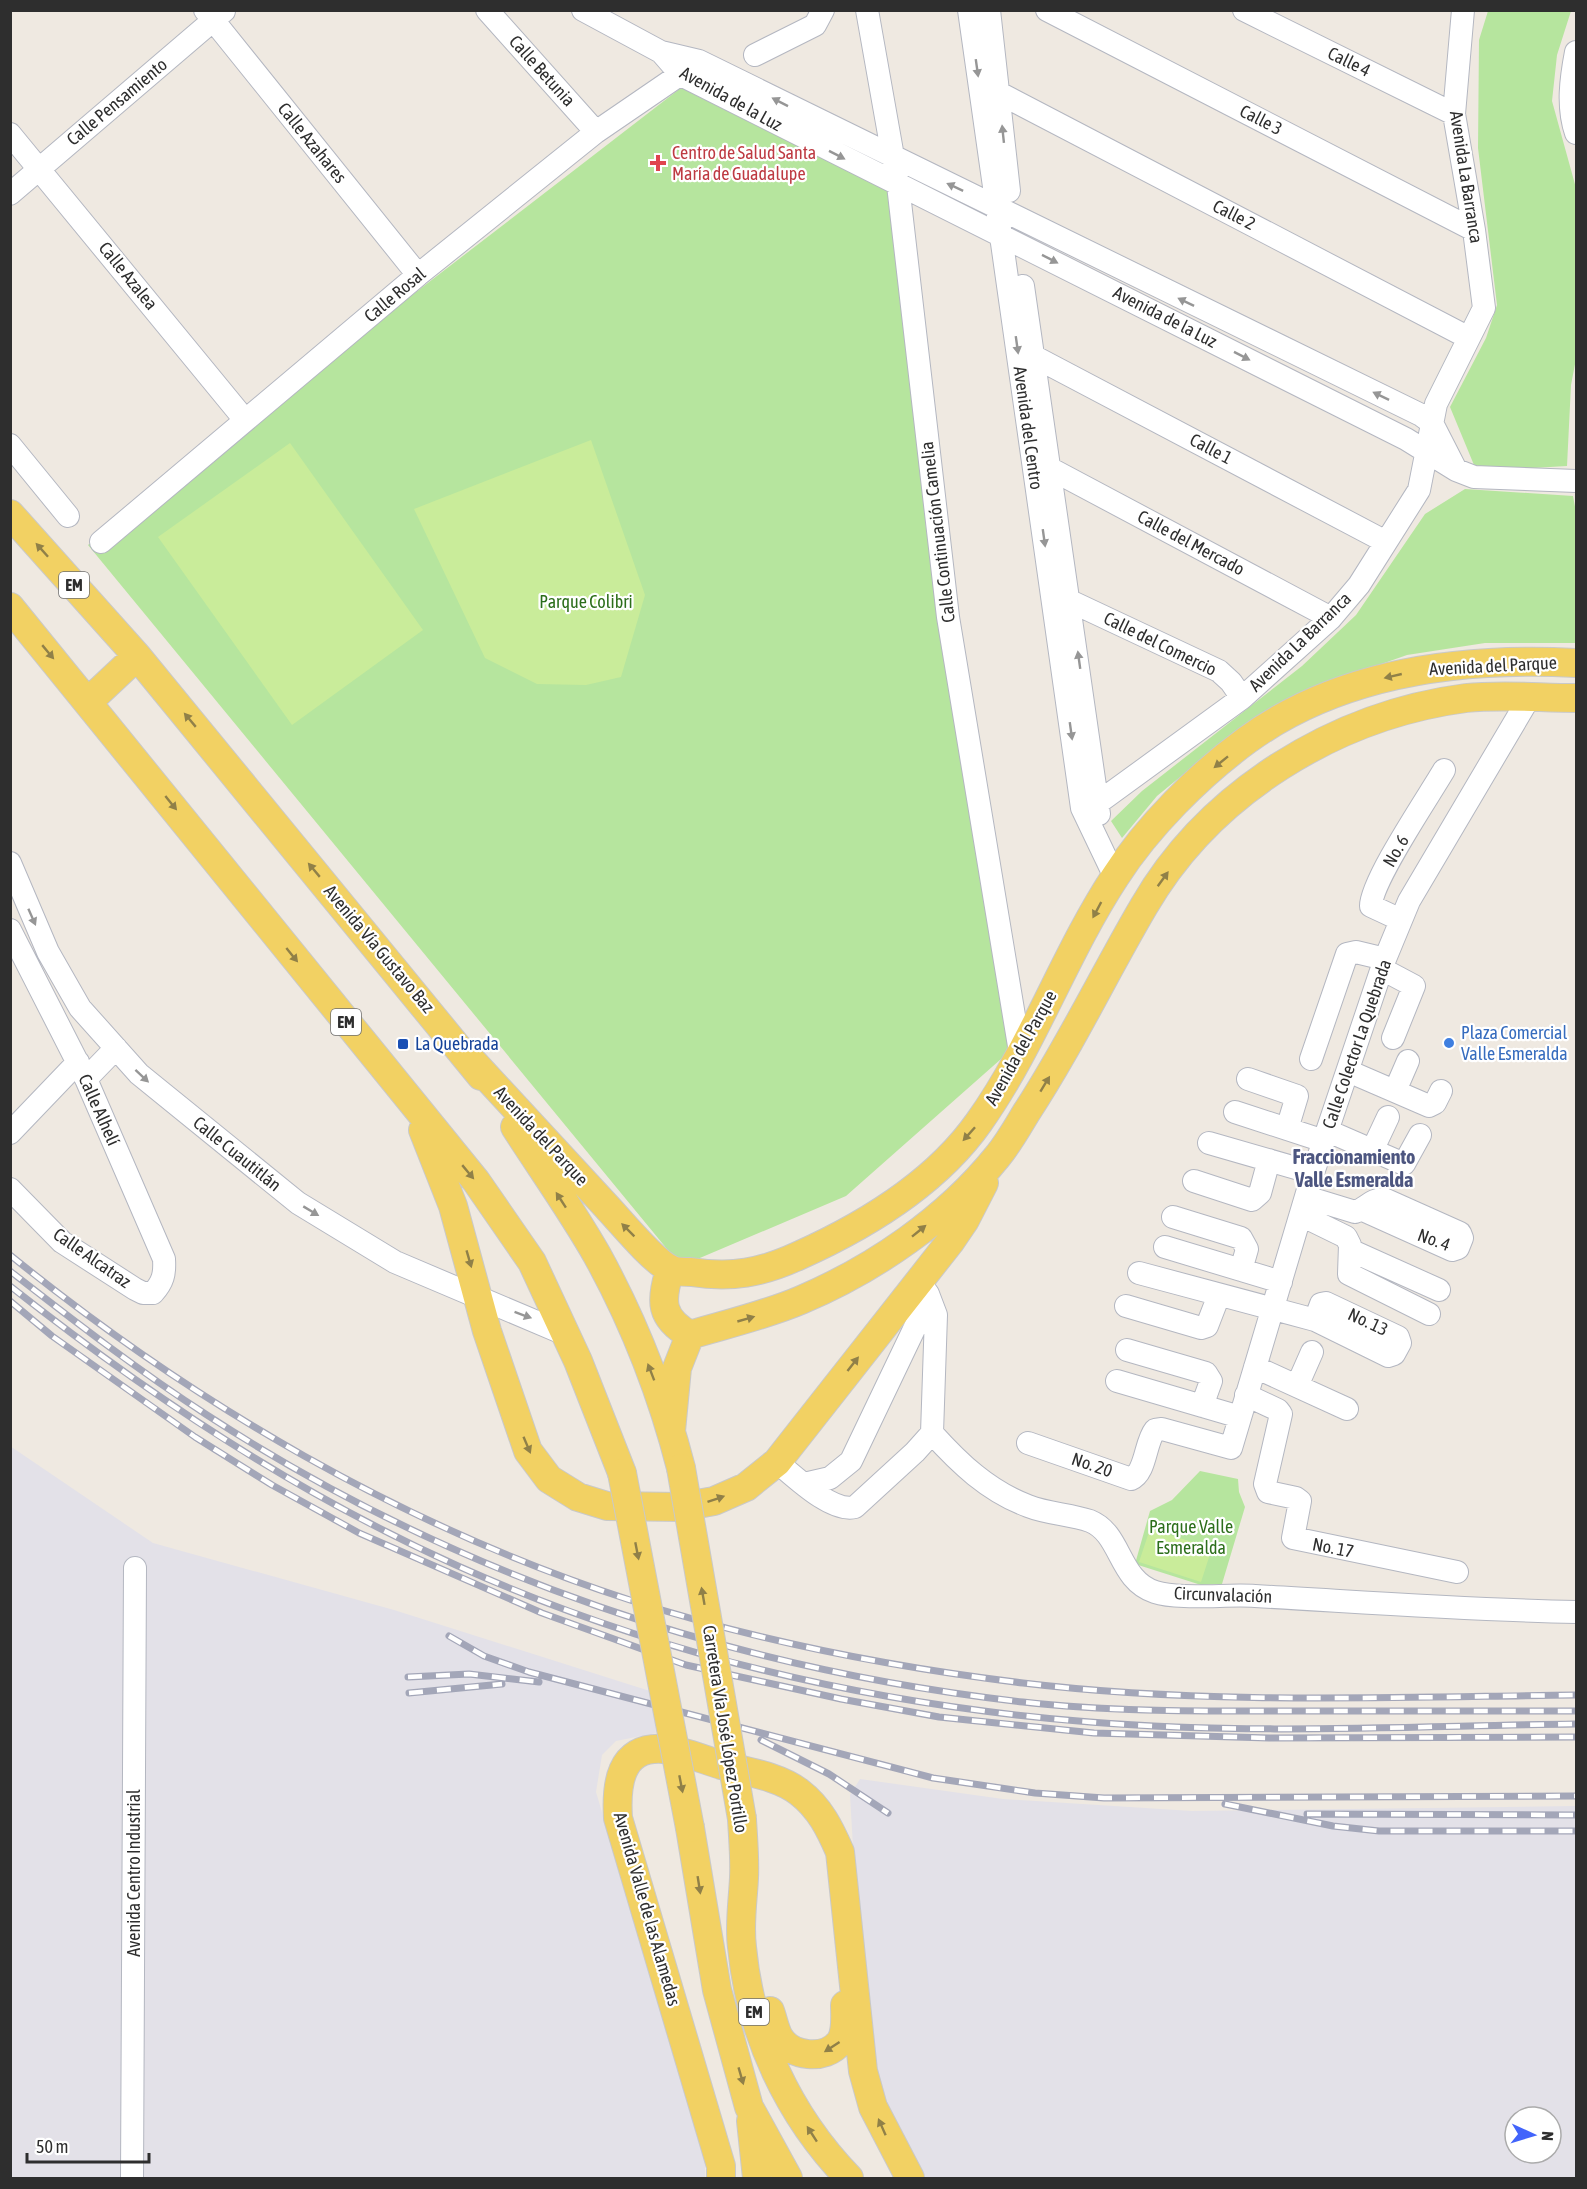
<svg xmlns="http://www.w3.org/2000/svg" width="1587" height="2189" font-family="'Asap Condensed',sans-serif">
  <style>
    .industrial { fill: #e3e1e8; fill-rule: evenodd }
    .green { fill: #b6e59e }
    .pitch { fill: #c9ec9a }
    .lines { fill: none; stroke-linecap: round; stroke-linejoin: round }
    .minor-casing { stroke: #b4b7c1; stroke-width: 24 }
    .major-casing { stroke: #c9c9c9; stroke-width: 30 }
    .minor { stroke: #fff; stroke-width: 22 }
    .major { stroke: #f2d163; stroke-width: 28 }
    .rail-casing { stroke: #a3a6b8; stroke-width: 7 }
    .rail { stroke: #fff; stroke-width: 4.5; stroke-dasharray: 14; stroke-linecap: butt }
    .major-bridge-casing { stroke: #c9c9c9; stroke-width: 30; stroke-linecap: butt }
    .major-bridge { stroke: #f2d163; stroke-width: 28 }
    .oneway { fill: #969696 }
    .oneway2 { fill: #908048 }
    .health-dot { fill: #e0444e; stroke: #fff; stroke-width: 2 }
    .shop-dot { fill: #3f7fe0; stroke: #fff; stroke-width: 2 }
    .transit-dot { fill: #1a4fb4; stroke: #fff; stroke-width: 2 }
    .labels { text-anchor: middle; stroke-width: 4.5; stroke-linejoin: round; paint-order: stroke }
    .shield { fill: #fff; stroke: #6d6d6d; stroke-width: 1.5 }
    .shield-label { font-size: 16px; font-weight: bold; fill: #2e2e2e }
    .street-label { font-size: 18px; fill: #2e2e2e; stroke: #fff }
    .health-label { font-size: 18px; fill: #be3a42; stroke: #fff; text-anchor: start }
    .park-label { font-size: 18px; fill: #2c6e1b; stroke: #fff }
    .shop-label { font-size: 18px; fill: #366cbe; stroke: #fff; text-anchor: start }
    .transit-label { font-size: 18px; fill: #164399; stroke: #fff; text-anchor: start }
    .neighbourhood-label { font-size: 20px; font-weight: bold; fill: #4d5680; stroke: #fff }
  </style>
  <rect width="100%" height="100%" fill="#efe9e1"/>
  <path class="industrial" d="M 10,1446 L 153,1543 L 394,1610 L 653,1692 L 656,1733 L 616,1741 L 602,1755 L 596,1792 L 705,2159 L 705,2178 L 11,2178 Z
    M 860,1779 L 1003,1799 L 1192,1811 L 1576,1806 L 1576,2178 L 916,2178 L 878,2103 L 862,2001 L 850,1795 ZM 1515,2117 L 1551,2117 L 1551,2153 L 1515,2153 Z"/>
  <path class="green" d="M 1488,11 L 1571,11 L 1557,55 L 1552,101 L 1576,188 L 1576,359 L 1571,385 L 1567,466 L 1500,470 L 1474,465 L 1450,407 L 1486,338 L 1497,305 L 1478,148 L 1479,40 Z
    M 695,77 L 900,196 L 926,529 L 1018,1044 L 846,1196 L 681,1266 L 88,545 Z
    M 1465,489 L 1573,496 L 1576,512 L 1576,643 L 1485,643 L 1407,655 L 1313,688 L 1219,745 L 1157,796 L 1122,838 L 1111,821 L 1142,791 L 1302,666 L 1356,615 L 1425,514 Z
    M 1200,1471 L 1238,1479 L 1239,1492 L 1245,1507 L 1222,1584 L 1201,1585 L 1135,1564 L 1150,1511 L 1172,1500 Z"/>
  <path class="pitch" d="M 591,440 L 645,595 L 621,677 L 586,685 L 537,684 L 485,658 L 414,509 Z
    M 290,443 L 423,630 L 292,725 L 158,537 Z
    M 1150,1529 L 1212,1548 L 1201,1582 L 1139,1562 Z"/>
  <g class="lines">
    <g class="minor-casing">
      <path id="minor" d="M 205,10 L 418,275
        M 487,10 L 596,132
        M 583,10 L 661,52 L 699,61 L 1421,415 L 1432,423 L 1455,468
        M 867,10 L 898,185 L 948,617 L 1020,1052
        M 969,10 L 1082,808 L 1115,877
        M 989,10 L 1009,191
        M 1047,10 L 1474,230
        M 1244,10 L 1454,114
        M 661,52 L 681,75 L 1406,439 L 1456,470 L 1474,477 L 1576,481
        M 1576,52 C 1571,78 1567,107 1576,133
        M 755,55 L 815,25 L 823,10
        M 999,93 L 1469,338
        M 10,134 L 245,420
        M 10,194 L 224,11
        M 1023,286 L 1099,814
        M 1035,357 L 1386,542
        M 10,445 L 68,516
        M 1051,469 L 1331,618
        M 101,542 L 418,275 L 596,132 L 691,67
        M 1070,601 L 1219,671 L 1231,682 L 1242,698
        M 1082,808 L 1099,802 L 1242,698 L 1331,618 L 1359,585 L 1419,490 L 1436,404 L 1484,308 L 1474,230 L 1454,114 L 1463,10
        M 10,863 L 48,952 L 80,1008 L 139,1074 L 298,1203 L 395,1262 L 565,1334
        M 1401,920 L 1371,906 C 1371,881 1429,796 1444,770
        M 10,930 L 86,1079 L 164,1259 C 165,1274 163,1282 153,1293 L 143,1293 L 135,1289 L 62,1242 L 10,1189
        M 1382,969 L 1414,986 L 1393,1038
        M 1311,1059 L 1347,954 L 1356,952 L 1385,959
        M 1348,1071 L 1429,1106 L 1435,1103 L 1441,1091
        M 86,1079 L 116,1048
        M 1248,1079 L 1297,1096 L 1287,1129
        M 1395,1091 L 1408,1061
        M 1235,1112 L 1324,1141
        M 1328,1131 L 1404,1164 L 1420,1135
        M 10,1133 L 78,1062
        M 1209,1143 L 1313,1173
        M 1372,1151 L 1388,1117
        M 1194,1181 L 1252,1200 L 1260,1193 L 1269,1160
        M 1306,1197 L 1355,1212 C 1365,1209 1373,1198 1384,1199 L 1460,1233 L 1462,1238 L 1458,1248 L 1452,1250 L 1363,1210
        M 1301,1215 L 1346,1237 L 1350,1245 L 1349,1274 L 1429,1314
        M 1173,1217 L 1241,1238 L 1247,1249 L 1241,1270
        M 1165,1247 L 1281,1282
        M 1350,1250 L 1439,1290
        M 1139,1273 L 1315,1320 L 1388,1356 L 1394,1354 L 1400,1343 L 1398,1337 L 1326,1303 L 1321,1304 L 1315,1320
        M 1126,1306 L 1201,1328 L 1207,1326 L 1219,1295
        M 1127,1350 L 1206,1373 L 1211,1381 L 1202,1406
        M 1255,1367 L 1347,1409
        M 1117,1381 L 1240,1417
        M 1297,1386 L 1312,1352
        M 1246,1395 L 1278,1410 L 1281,1414 L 1265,1484 L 1268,1492 L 1296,1498 L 1300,1501 L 1293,1538 L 1457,1572
        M 932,1433 C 959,1463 988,1491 1028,1506 C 1048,1514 1070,1514 1090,1521 C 1122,1534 1118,1580 1155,1592 C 1179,1600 1228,1594 1255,1596 C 1362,1602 1469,1610 1576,1612
        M 1028,1443 L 1131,1479 C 1146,1473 1145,1442 1155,1430 L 1162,1429 L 1231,1448 L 1313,1173 L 1385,959 L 1409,901 L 1529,698
        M 777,1462 C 795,1477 832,1513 855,1507 L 915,1452 L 932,1433 L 936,1315 L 928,1294 L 918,1280
        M 804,1484 L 830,1478 L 851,1461 L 917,1323 L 928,1294
        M 132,2178 L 135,1568"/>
    </g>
    <g class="major-casing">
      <path id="major" d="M 10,514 L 137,656 L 481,1076
        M 10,607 L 476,1181 L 532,1262 L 578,1361 L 622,1473
        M 89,701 L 137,656
        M 472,1061 C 517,1110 562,1159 607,1207 C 621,1222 653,1261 670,1269 C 675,1272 685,1272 691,1272 C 732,1278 761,1273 798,1256 C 865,1226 936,1183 979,1122 C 1033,1046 1064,955 1115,877 C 1147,827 1199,775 1247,740 C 1342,671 1462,657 1576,663
        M 515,1127 C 542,1169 572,1211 597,1255 C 634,1322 662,1394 681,1468
        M 423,1130 L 453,1206 L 487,1331 L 528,1451 L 549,1479 L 578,1497 L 607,1506 L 681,1507 L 714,1501 L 746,1487 L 777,1462 L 950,1242 L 965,1220 L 984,1183
        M 670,1270 C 660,1301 660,1318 690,1335
        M 671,1431 L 677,1368 L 690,1335 C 727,1324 766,1315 801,1300 C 874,1269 947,1219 997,1157 C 1008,1144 1017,1128 1026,1113 C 1070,1046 1104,974 1144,906 C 1210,792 1336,715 1466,698 C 1502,694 1540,698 1576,698
        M 742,1819 C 743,1838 745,1858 744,1878 C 743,1900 739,1924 742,1947 C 750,2034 789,2116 849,2178
        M 690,1828 L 717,1990 L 749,2107 L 788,2178
        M 770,2011 C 773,2019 775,2030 779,2037 C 791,2057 825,2061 840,2042 C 847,2032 845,2016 845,2005
        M 751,2121 L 757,2178
        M 721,2178 L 721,2166 L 618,1818 C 616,1786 619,1746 663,1749 C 683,1750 706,1761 725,1766 C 749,1772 780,1777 799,1792 C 820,1808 830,1829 840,1852 L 863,2071 L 873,2107 L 910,2178"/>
    </g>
    <use href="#minor" class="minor"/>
    <use href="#major" class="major"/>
    <g class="rail-casing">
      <path id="rail" d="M 10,1255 C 194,1404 404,1527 630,1600 C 757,1641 890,1667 1023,1683 C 1206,1705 1393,1697 1576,1695
        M 10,1271 C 74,1321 139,1371 207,1415 C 453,1575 731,1669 1023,1702 C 1112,1712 1202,1711 1291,1711 C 1386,1711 1481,1711 1576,1711
        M 10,1286 C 148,1395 297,1494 458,1566 C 657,1655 873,1705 1090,1722 C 1251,1735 1415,1726 1576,1724
        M 10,1301 L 52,1336 L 195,1437 L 272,1485 L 359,1533 L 542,1613 L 686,1665 L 841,1699 L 939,1717 L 1094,1733 L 1269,1738 L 1576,1737
        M 449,1636 L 484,1656 L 529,1672 L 933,1778 L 1035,1793 L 1104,1798 L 1576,1796
        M 408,1677 L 469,1674 L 539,1682
        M 409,1693 L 502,1684
        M 761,1740 L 829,1774 L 888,1813
        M 1225,1804 L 1333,1826 L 1379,1831 L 1576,1831
        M 1307,1814 L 1576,1815"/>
    </g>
    <use href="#rail" class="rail"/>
    <g class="major-bridge-casing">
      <path id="major-bridge" d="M 681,1468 L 742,1819
        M 622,1473 L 690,1828"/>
    </g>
    <use href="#major-bridge" class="major-bridge"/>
  </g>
  <defs><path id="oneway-solid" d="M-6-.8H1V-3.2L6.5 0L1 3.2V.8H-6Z" transform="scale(1.5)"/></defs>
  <g class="oneway">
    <use href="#oneway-solid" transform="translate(977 68) rotate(82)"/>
    <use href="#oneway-solid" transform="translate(780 102) rotate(-153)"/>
    <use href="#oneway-solid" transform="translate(1003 134) rotate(-96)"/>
    <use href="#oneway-solid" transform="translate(837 155) rotate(27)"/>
    <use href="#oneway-solid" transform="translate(955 187) rotate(-155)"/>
    <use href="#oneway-solid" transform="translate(1050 259) rotate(27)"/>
    <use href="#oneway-solid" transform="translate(1186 302) rotate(-154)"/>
    <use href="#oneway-solid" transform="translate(1017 345) rotate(82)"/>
    <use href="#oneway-solid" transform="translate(1242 356) rotate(27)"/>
    <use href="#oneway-solid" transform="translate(1381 396) rotate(-154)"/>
    <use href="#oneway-solid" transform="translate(1044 538) rotate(82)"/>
    <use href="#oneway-solid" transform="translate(1079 660) rotate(-98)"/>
    <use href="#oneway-solid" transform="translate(1071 731) rotate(82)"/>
    <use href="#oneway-solid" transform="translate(32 917) rotate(66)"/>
    <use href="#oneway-solid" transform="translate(142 1076) rotate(43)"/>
    <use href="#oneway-solid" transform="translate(311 1211) rotate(31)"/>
    <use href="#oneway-solid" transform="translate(523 1315) rotate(20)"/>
  </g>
  <g class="oneway2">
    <use href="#oneway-solid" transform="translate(42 550) rotate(-132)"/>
    <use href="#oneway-solid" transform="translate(48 652) rotate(50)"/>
    <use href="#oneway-solid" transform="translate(1393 676) rotate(167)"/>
    <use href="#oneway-solid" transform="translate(190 720) rotate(-130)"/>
    <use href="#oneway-solid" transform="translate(1221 762) rotate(141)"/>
    <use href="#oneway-solid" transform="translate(171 803) rotate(51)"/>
    <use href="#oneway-solid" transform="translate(314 870) rotate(-130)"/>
    <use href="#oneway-solid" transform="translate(1163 879) rotate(-54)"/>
    <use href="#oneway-solid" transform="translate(1097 910) rotate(118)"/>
    <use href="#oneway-solid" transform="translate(292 955) rotate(51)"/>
    <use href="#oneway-solid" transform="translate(1045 1084) rotate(-59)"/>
    <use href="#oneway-solid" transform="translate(969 1134) rotate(132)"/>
    <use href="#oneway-solid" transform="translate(468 1172) rotate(50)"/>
    <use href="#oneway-solid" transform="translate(561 1200) rotate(-123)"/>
    <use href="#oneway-solid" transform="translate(628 1230) rotate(-135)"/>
    <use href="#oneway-solid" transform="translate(919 1231) rotate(-39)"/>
    <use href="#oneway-solid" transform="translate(469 1259) rotate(74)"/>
    <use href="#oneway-solid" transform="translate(746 1319) rotate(-16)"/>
    <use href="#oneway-solid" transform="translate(853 1364) rotate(-52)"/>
    <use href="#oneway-solid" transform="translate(651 1372) rotate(-111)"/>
    <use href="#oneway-solid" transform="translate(527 1445) rotate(67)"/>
    <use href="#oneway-solid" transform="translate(716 1499) rotate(-19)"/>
    <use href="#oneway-solid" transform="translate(637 1551) rotate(79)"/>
    <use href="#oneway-solid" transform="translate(703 1596) rotate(-100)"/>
    <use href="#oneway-solid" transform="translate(681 1784) rotate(79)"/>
    <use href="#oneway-solid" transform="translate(699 1885) rotate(81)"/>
    <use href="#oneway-solid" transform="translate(832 2047) rotate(147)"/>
    <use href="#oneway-solid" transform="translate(741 2076) rotate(74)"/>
    <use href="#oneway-solid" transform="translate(882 2127) rotate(-114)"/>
    <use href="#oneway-solid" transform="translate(812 2134) rotate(-123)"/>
  </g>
  <path class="health-dot" d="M655 154h6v6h6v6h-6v6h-6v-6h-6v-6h6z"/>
  <circle class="shop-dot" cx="1449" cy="1043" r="6"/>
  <rect class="transit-dot" x="397" y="1038" width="12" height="12" rx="3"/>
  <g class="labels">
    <g class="shield">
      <rect x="59" y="572" width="30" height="26" rx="4.5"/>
      <rect x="331" y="1009" width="30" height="26" rx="4.5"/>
      <rect x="739" y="1999" width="30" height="26" rx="4.5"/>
    </g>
    <g class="shield-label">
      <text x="74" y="591">EM</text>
      <text x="346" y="1028">EM</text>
      <text x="754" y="2018">EM</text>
    </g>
    <g class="street-label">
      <text transform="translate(1349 62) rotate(26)" y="6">Calle 4</text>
      <text transform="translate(542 71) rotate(48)" y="6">Calle Betunia</text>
      <text transform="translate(731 99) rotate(29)" y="6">Avenida de la Luz</text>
      <text transform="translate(117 102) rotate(-40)" y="6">Calle Pensamiento</text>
      <text transform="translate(1261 120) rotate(27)" y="6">Calle 3</text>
      <text transform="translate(312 143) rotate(51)" y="6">Calle Azahares</text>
      <text transform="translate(1466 177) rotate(81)" y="6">Avenida La Barranca</text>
      <text transform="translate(1234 215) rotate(27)" y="6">Calle 2</text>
      <text transform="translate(128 276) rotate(51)" y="6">Calle Azalea</text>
      <text transform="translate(395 295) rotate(-40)" y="6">Calle Rosal</text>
      <text transform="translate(1165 317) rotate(27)" y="6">Avenida de la Luz</text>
      <text transform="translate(1028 428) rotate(82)" y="6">Avenida del Centro</text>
      <text transform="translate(1211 449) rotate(28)" y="6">Calle 1</text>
      <text transform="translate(938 532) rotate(-97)" y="6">Calle Continuación Camelia</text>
      <text transform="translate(1191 543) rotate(28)" y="6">Calle del Mercado</text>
      <text transform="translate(1300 642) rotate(-44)" y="6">Avenida La Barranca</text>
      <text transform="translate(1160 644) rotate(26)" y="6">Calle del Comercio</text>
      <text transform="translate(1493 666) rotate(-3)" y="6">Avenida del Parque</text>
      <text transform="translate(1396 851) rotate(-60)" y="6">No. 6</text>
      <text transform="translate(379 949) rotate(50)" y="6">Avenida Vía Gustavo Baz</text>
      <text transform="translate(1357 1044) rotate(-71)" y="6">Calle Colector La Quebrada</text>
      <text transform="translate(1021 1048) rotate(-61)" y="6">Avenida del Parque</text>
      <text transform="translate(99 1110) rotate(66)" y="6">Calle Alhelí</text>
      <text transform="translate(541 1136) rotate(47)" y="6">Avenida del Parque</text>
      <text transform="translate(237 1154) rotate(39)" y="6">Calle Cuautitlán</text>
      <text transform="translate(1434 1240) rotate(20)" y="6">No. 4</text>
      <text transform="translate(92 1258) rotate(35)" y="6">Calle Alcatraz</text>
      <text transform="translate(1368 1322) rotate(25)" y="6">No. 13</text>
      <text transform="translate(1092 1465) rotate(19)" y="6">No. 20</text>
      <text transform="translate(1333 1548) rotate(11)" y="6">No. 17</text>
      <text transform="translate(1223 1595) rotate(2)" y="6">Circunvalación</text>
      <text transform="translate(725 1729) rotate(81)" y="6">Carretera Vía José López Portillo</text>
      <text transform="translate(134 1873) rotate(-90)" y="6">Avenida Centro Industrial</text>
      <text transform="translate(647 1909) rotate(74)" y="6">Avenida Valle de las Alamedas</text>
    </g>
    <g class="health-label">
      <text x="672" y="159">Centro de Salud Santa<tspan x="672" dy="21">María de Guadalupe</tspan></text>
    </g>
    <g class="park-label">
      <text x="586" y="608">Parque Colibri</text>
      <text x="1191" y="1533">Parque Valle<tspan x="1191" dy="21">Esmeralda</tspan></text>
    </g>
    <g class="shop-label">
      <text x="1461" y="1039">Plaza Comercial<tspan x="1461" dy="21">Valle Esmeralda</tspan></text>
    </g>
    <g class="transit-label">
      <text x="415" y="1050">La Quebrada</text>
    </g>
    <g class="neighbourhood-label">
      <text x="1354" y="1164">Fraccionamiento<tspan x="1354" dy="23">Valle Esmeralda</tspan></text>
    </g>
  </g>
  <rect width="1587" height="2189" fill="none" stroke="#2e2e2e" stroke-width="24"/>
  <g transform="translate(1533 2135) rotate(94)"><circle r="28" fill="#ffffff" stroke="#ababab" stroke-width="1.5"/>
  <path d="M0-4.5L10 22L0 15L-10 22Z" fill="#4264fb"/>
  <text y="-9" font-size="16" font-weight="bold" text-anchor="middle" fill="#2e2e2e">N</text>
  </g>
  <path d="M27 2153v9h122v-9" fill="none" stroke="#2e2e2e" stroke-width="3"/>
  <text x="36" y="2153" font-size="18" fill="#2e2e2e" stroke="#ffffff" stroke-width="4.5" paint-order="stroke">50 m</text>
</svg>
